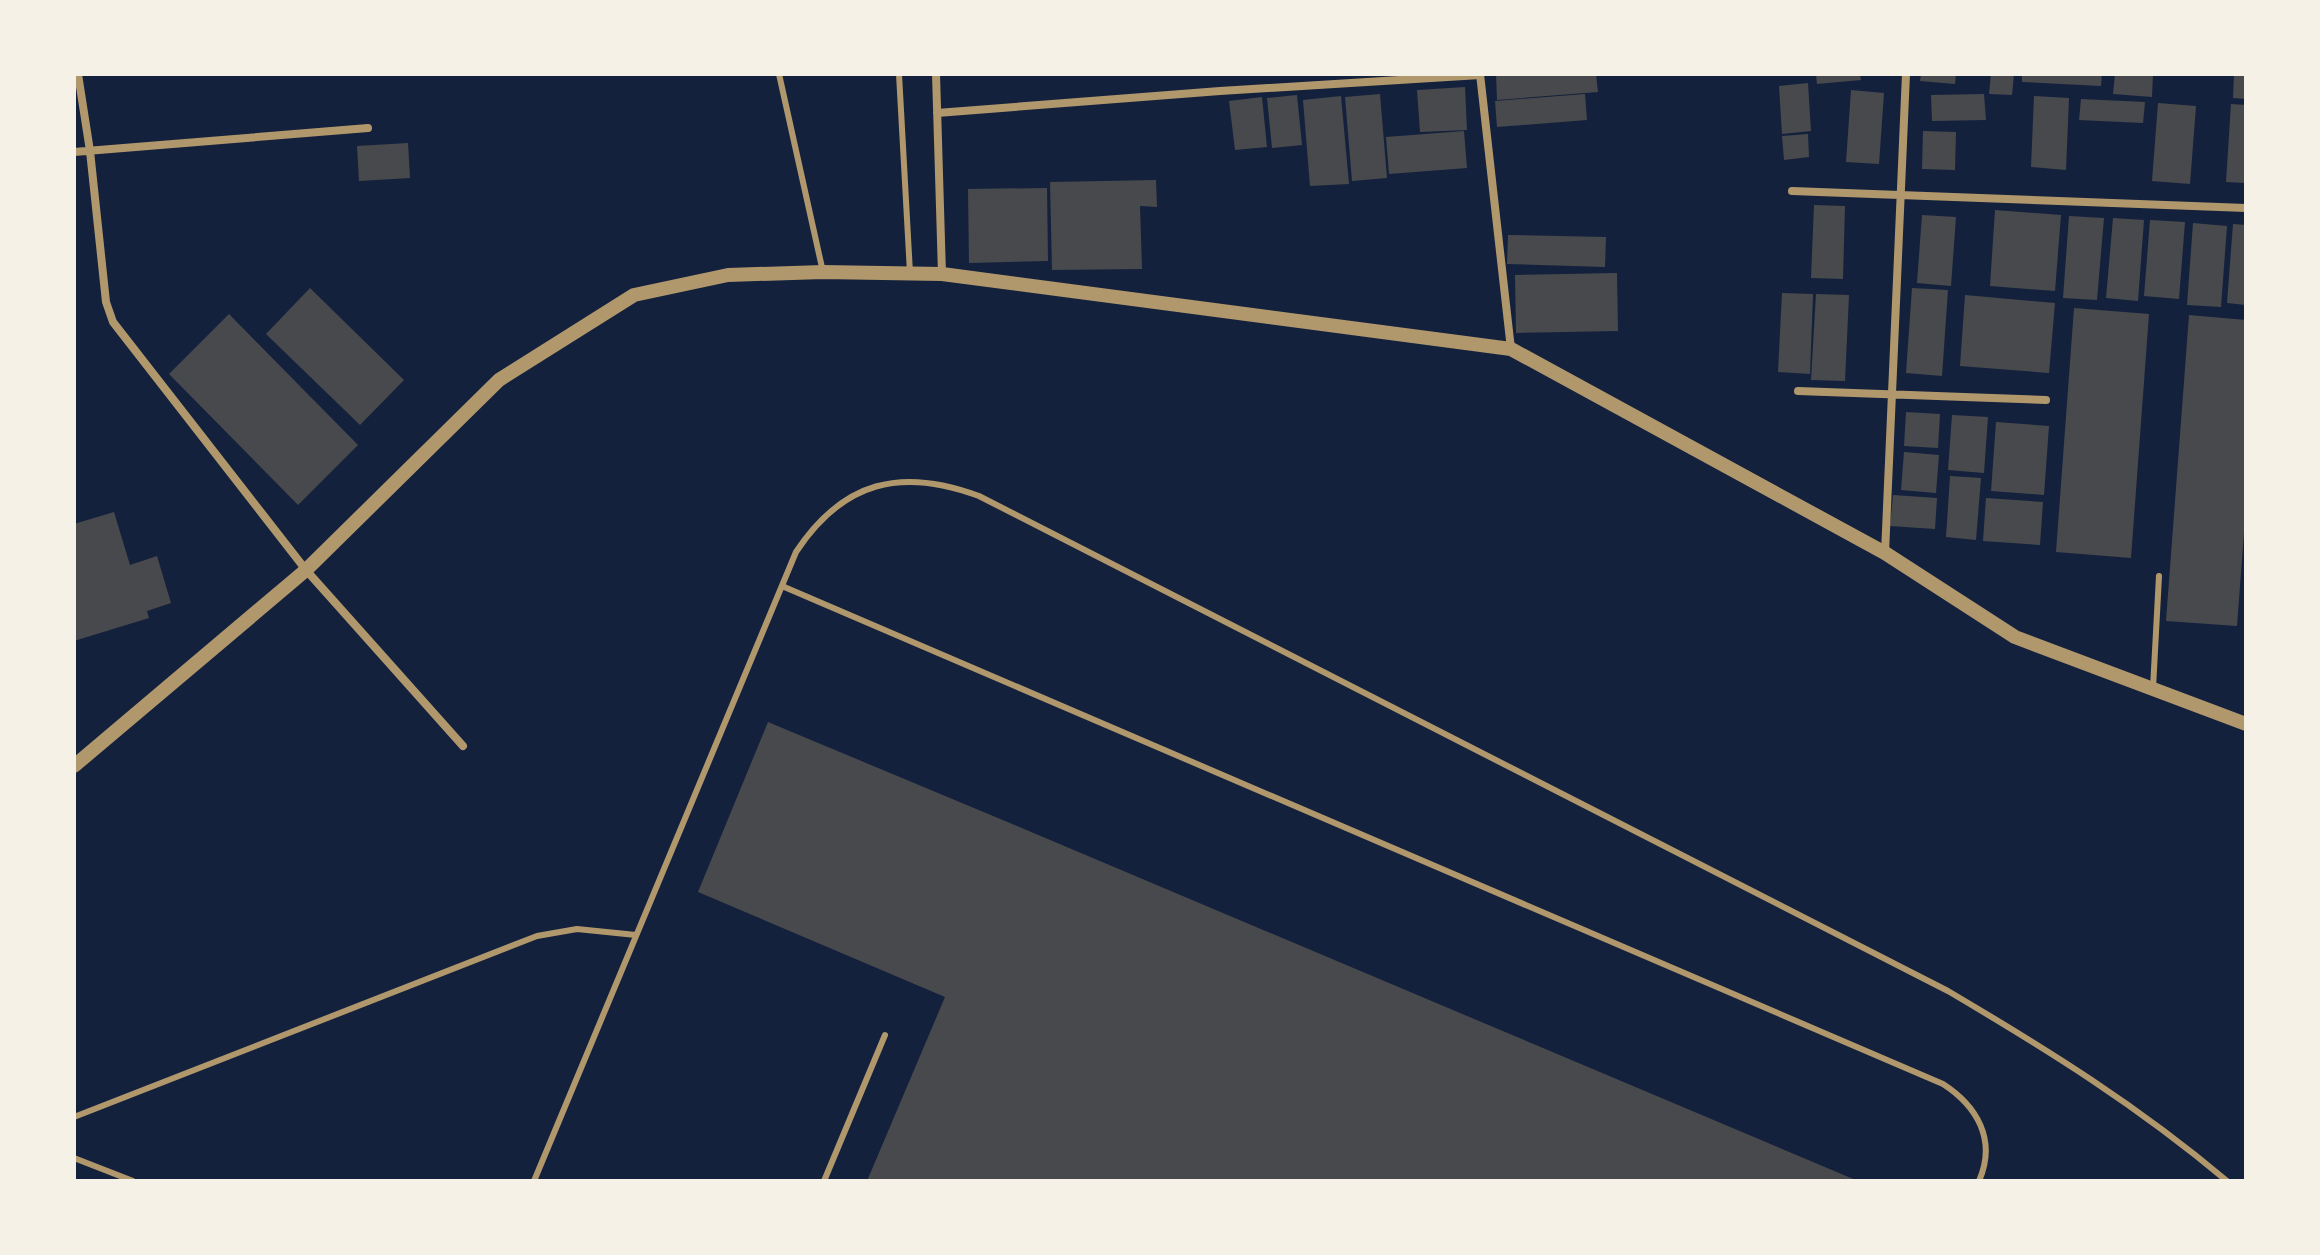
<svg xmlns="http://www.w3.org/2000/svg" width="2320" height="1255" font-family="Roboto,sans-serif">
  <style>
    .building { fill: #48494c }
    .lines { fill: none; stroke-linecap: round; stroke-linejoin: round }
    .service { stroke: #b1986c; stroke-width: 6 }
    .minor { stroke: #b1986c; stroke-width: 8 }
    .tertiary { stroke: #b1986c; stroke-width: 14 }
  </style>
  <rect width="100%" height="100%" fill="#14213d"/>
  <path class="building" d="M 1496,74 L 1596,74 L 1598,92 L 1497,100 Z
    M 1816,74 L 1860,74 L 1861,80 L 1817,84 Z
    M 1921,74 L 1956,74 L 1955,84 L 1920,81 Z
    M 1991,74 L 2014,74 L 2012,95 L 1989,94 Z
    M 2022,74 L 2102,74 L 2101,86 L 2022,82 Z
    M 2115,74 L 2153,74 L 2152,97 L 2113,94 Z
    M 2234,74 L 2246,74 L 2246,99 L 2233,98 Z
    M 1808,83 L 1811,131 L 1782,134 L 1779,86 Z
    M 1465,87 L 1467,130 L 1420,132 L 1417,90 Z
    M 1851,90 L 1884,93 L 1879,164 L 1846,162 Z
    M 1380,94 L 1387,178 L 1352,181 L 1345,97 Z
    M 1585,94 L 1587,120 L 1497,127 L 1495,101 Z
    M 1984,94 L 1986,120 L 1932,121 L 1931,95 Z
    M 1297,95 L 1302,145 L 1272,148 L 1267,98 Z
    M 1341,96 L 1349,184 L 1310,186 L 1303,100 Z
    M 2034,96 L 2069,98 L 2066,170 L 2031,167 Z
    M 1262,97 L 1267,147 L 1235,150 L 1229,101 Z
    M 2081,99 L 2145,102 L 2143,123 L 2079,120 Z
    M 2158,103 L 2196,106 L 2190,184 L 2152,181 Z
    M 2231,104 L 2246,105 L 2246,183 L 2226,182 Z
    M 1464,131 L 1467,168 L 1389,174 L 1386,137 Z
    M 1923,131 L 1956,132 L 1955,170 L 1922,169 Z
    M 1808,134 L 1809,157 L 1784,160 L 1782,136 Z
    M 408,143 L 410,178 L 359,181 L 357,146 Z
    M 1156,180 L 1157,207 L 1140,206 L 1142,269 L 1052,270 L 1050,182 Z
    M 1047,188 L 1048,261 L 969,263 L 968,189 Z
    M 1814,205 L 1845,206 L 1843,279 L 1811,278 Z
    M 1995,210 L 2061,215 L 2055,291 L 1990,286 Z
    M 1922,215 L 1956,217 L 1951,286 L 1917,283 Z
    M 2069,216 L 2104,218 L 2097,300 L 2063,298 Z
    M 2113,218 L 2144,220 L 2138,301 L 2106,298 Z
    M 2150,220 L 2185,222 L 2179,299 L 2144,296 Z
    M 2193,223 L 2227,226 L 2221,307 L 2187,305 Z
    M 2233,224 L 2246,225 L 2246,305 L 2227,303 Z
    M 1508,235 L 1606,237 L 1605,267 L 1507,264 Z
    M 1617,273 L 1618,331 L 1516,333 L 1515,275 Z
    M 310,288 L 404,380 L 360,425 L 266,334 Z
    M 1912,288 L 1948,290 L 1942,376 L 1906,373 Z
    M 1782,293 L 1813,294 L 1810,374 L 1778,372 Z
    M 1816,294 L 1849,295 L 1845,381 L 1811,380 Z
    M 1965,295 L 2055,303 L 2049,373 L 1960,366 Z
    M 2074,308 L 2149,314 L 2131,558 L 2056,552 Z
    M 229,314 L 358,445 L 298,505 L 169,374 Z
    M 2189,315 L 2246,320 L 2246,506 L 2237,626 L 2166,621 Z
    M 1906,412 L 1940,414 L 1938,448 L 1904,446 Z
    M 1952,415 L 1988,417 L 1984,473 L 1948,470 Z
    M 1996,422 L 2049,426 L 2044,495 L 1991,491 Z
    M 1904,452 L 1939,455 L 1936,493 L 1901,490 Z
    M 1950,476 L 1981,478 L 1976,540 L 1946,537 Z
    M 1893,495 L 1937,498 L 1935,529 L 1890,526 Z
    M 1986,498 L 2043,502 L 2040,545 L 1983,541 Z
    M 114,512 L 130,565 L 157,556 L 171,603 L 147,611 L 149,618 L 74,641 L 74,524 Z
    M 768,722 L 1017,826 L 1858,1181 L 867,1181 L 945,997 L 698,892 Z"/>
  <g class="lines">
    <path class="service" d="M 779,74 L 823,272
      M 899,74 L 910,273
      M 782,586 L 1943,1084 C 1977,1106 1997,1140 1979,1181
      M 2153,688 L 2159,576
      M 74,1117 L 537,936 L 577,929 L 636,935
      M 74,1158 L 133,1181
      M 534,1181 L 796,552 C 843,481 901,467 979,496 L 1948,991 C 2048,1050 2138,1106 2227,1181
      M 824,1181 L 885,1035"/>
    <path class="minor" d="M 78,74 L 90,151 L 106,302 L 113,322 L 306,570 L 463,746
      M 936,74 L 942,274
      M 1480,74 L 1511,349
      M 937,113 L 1220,91 L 1480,75
      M 74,152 L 368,128
      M 1792,191 L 2246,208
      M 1798,391 L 2046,400
      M 1885,553 L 1906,74"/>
    <path class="tertiary" d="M 74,766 L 306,570 L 499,380 L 634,295 L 728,275 L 823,272 L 942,274 L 1511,349 L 1885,553 L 2015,637 L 2246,724"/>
  </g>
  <rect width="2320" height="1255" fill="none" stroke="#f6f1e7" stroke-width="152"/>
</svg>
